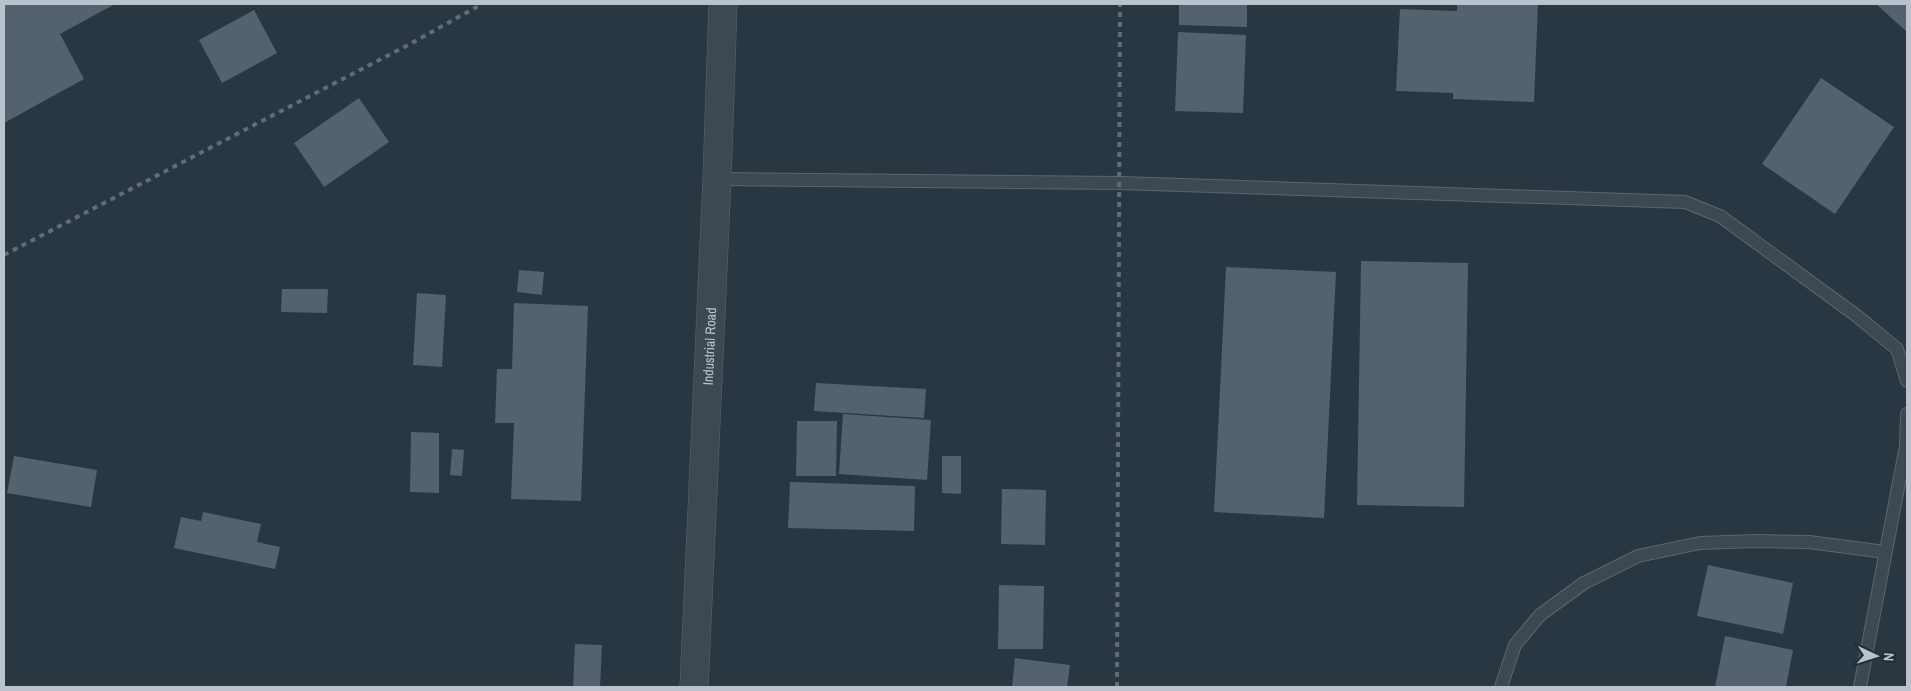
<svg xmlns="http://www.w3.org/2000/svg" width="1911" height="691" font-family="'Archivo Narrow',sans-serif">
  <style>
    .building { fill: #54626f }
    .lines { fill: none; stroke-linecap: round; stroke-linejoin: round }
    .service-casing { stroke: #5b666f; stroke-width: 14 }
    .tertiary-casing { stroke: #5b666f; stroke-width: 29 }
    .service { stroke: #3d4852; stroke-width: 12 }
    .tertiary { stroke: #3d4852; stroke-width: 28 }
    .rail { stroke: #606d78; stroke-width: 4; stroke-dasharray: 5 5; stroke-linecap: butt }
    .labels { text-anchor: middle; stroke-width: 4.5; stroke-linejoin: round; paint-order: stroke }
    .street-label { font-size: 14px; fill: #bac3cc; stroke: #222d37 }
  </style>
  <rect width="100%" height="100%" fill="#293742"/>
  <path class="building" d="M 4,4 L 115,4 L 60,34 L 84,79 L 4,123 Z
    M 1179,4 L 1247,4 L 1247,27 L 1179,25 Z
    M 1457,4 L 1538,4 L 1534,102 L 1453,99 L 1453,93 L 1396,91 L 1400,9 L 1457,11 Z
    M 1876,4 L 1907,4 L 1907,32 Z
    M 254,10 L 277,53 L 222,83 L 199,40 Z
    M 1178,32 L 1246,35 L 1243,113 L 1175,111 Z
    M 1821,78 L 1894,127 L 1835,214 L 1762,164 Z
    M 359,98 L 389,142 L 324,187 L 294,143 Z
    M 1361,261 L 1468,263 L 1464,507 L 1357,505 Z
    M 1226,267 L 1336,272 L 1324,518 L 1214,512 Z
    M 519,270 L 544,272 L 542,295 L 517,292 Z
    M 282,289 L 328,289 L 327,313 L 281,312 Z
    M 417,293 L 446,295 L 442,367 L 413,365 Z
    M 514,303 L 588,306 L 581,501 L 511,499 L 514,423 L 495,423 L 497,369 L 512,369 Z
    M 816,383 L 926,389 L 924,418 L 814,411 Z
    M 843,414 L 931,420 L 927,480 L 839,474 Z
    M 797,421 L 837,421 L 836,476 L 796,476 Z
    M 411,432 L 439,433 L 439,493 L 410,492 Z
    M 452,449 L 464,450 L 462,476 L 450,475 Z
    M 14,456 L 97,470 L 91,507 L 7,493 Z
    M 942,456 L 961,456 L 961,494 L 942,493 Z
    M 790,482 L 915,486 L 914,531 L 788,528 Z
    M 1002,489 L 1046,490 L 1045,545 L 1001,544 Z
    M 203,512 L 261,524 L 257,542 L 280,547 L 275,569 L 174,548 L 181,517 L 201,521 Z
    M 1708,565 L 1793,583 L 1783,634 L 1697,616 Z
    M 999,585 L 1044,586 L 1043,649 L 998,649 Z
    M 1725,636 L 1793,650 L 1786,687 L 1715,687 Z
    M 575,644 L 602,645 L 600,687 L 573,687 Z
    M 1015,658 L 1070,665 L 1067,687 L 1012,687 Z"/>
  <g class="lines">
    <g class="service-casing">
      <path id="service" d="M 717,179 L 1120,183 L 1685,202 L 1720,216 L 1857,316 L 1897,349 L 1907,381
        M 1501,687 L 1515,645 L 1540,615 L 1584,583 L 1638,556 L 1700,543 L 1756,541 L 1809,542 L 1885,552
        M 1860,687 L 1906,446 L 1907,414"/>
    </g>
    <g class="tertiary-casing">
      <g id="tertiary">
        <path id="s1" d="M 694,687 L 717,179 L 723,4"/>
      </g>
    </g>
    <use href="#service" class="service"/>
    <use href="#tertiary" class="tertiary"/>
    <path class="rail" d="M 4,255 L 410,44 L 482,4
      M 1117,687 L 1120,4"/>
  </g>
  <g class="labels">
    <g class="street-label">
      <text dy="5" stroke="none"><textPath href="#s1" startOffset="341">Industrial Road</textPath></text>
    </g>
  </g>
  <rect width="1911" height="691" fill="none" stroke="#bac3cc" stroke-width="10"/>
  <g transform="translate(1876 656) rotate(94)" stroke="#222d37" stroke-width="4" paint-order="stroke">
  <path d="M0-4L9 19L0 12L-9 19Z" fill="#bac3cc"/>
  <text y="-8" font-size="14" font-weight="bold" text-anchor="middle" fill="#bac3cc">N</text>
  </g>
</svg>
